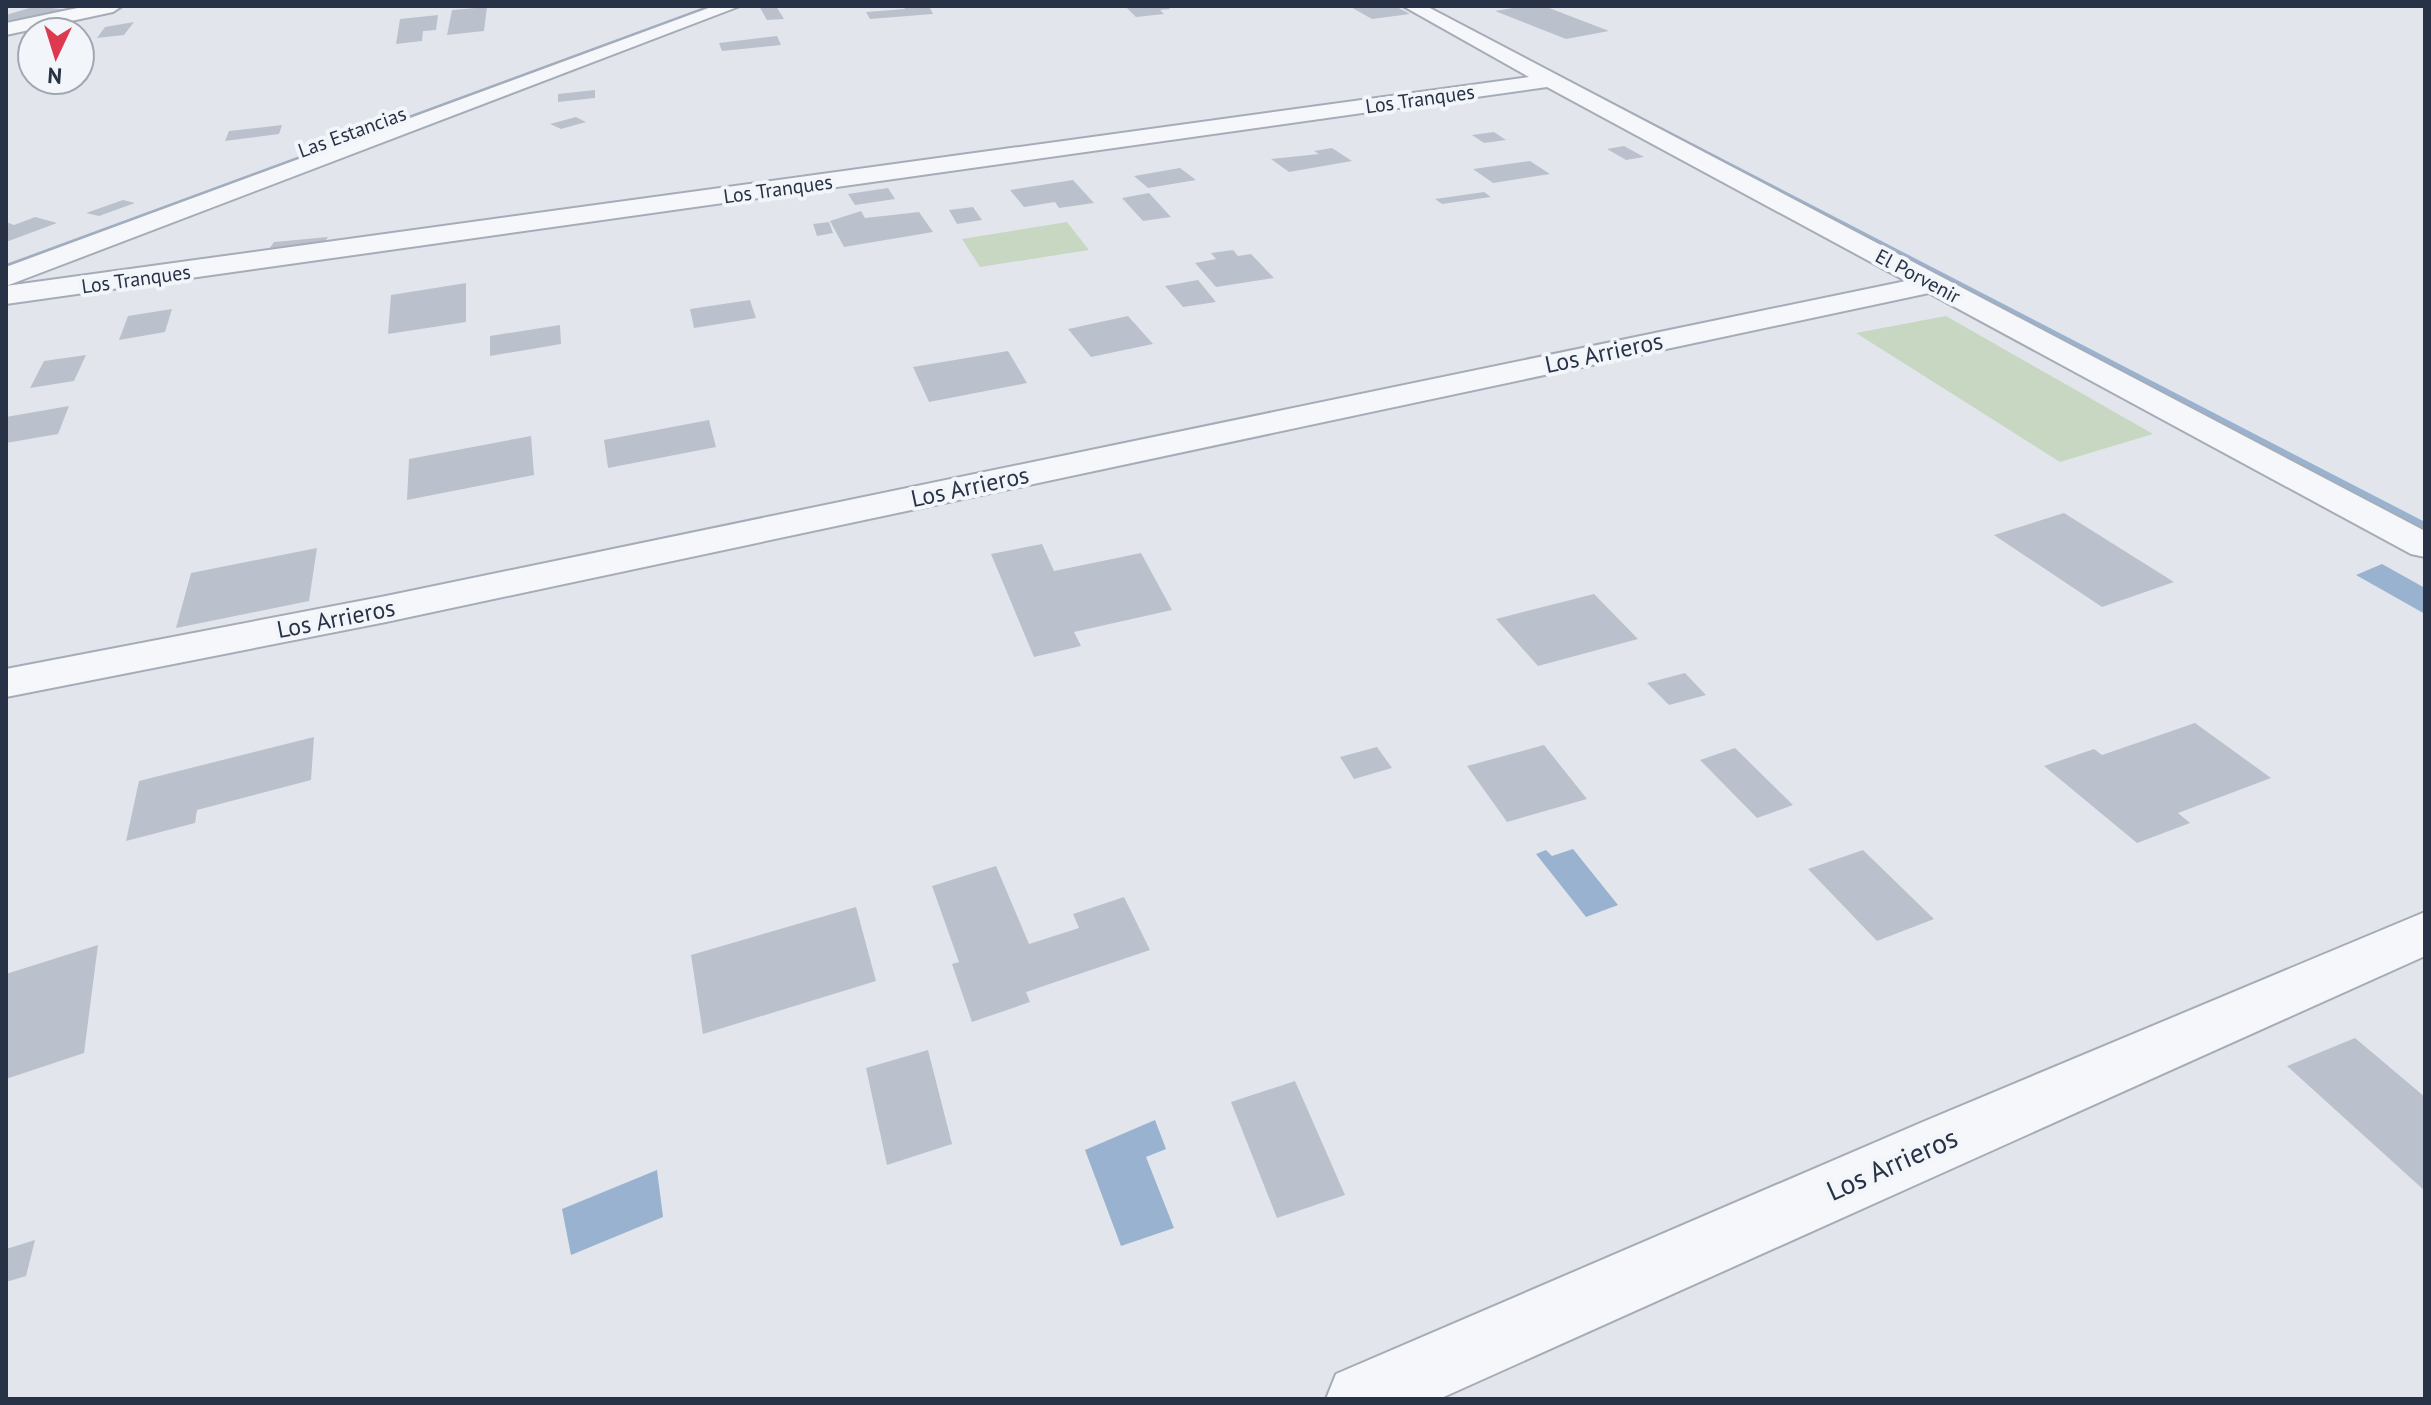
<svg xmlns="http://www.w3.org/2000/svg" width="2431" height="1405" font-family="'PT Sans',sans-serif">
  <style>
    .green { fill: #c7d7c2 }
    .water { fill: #99b2d0 }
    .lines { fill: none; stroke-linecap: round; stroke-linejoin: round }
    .stream { fill: #99b2d0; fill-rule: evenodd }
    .building { fill: #bbc1cc }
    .minor-casing { stroke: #a6acb7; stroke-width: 4 }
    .minor { fill: #f5f7fa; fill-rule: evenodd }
    .labels { text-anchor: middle; stroke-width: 8; stroke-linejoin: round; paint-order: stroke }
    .far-street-label { font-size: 20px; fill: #283246; stroke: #f2f5f9 }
    .street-label { font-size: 24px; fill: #283246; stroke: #f2f5f9 }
    .near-street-label { font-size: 28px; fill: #283246; stroke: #f2f5f9 }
  </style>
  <rect width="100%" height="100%" fill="#e2e6ec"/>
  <path class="green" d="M 1067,222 L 1089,250 L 980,267 L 962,239 Z
    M 1946,316 L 2153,434 L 2060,462 L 1856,333 Z"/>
  <path class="water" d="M 2382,564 L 2425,588 L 2425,614 L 2356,575 Z
    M 1573,849 L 1618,905 L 1586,917 L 1536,854 L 1546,850 L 1552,856 Z
    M 1155,1120 L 1166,1149 L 1146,1157 L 1174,1228 L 1121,1246 L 1085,1150 Z
    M 657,1170 L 663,1217 L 571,1255 L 562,1209 Z"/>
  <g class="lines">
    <path class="stream" d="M 707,6 L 716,6 L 6,270 L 6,264 Z
      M 1543,68 L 1547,68 L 2425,522 L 2425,531 L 1543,70 Z"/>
  </g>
  <path class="building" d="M 36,6 L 67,10 L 6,21 L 6,15 Z
    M 759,6 L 776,6 L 784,19 L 767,20 Z
    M 904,6 L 929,6 L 933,14 L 870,19 L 866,12 L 905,9 Z
    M 1125,6 L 1167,6 L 1170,9 L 1160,10 L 1164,14 L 1136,17 Z
    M 1349,6 L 1395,6 L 1410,14 L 1372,19 Z
    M 1525,6 L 1544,6 L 1609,31 L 1566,39 L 1495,11 Z
    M 487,7 L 484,31 L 447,35 L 452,10 Z
    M 438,15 L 436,30 L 423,31 L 422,41 L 396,44 L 400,19 Z
    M 134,22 L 124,35 L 97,38 L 105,27 Z
    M 777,36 L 781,45 L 722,51 L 719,43 Z
    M 595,90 L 595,98 L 558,102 L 558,94 Z
    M 576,117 L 586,122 L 561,129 L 550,124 Z
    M 282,125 L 279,134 L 225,141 L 229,131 Z
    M 1494,132 L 1506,140 L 1484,143 L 1472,135 Z
    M 1624,146 L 1644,157 L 1626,160 L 1607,149 Z
    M 1332,148 L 1352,161 L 1289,172 L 1271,159 L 1319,154 L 1314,151 Z
    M 1530,161 L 1550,174 L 1493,183 L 1473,169 Z
    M 1180,168 L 1196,180 L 1148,188 L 1134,176 Z
    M 1073,180 L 1094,203 L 1059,208 L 1055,202 L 1024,207 L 1010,190 Z
    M 888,188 L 895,199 L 855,205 L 848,194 Z
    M 1484,192 L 1491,197 L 1442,204 L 1435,199 Z
    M 1149,193 L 1171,217 L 1143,221 L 1122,198 Z
    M 123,200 L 135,203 L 99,216 L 86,213 Z
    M 973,207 L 982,220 L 957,224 L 949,210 Z
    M 861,211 L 865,218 L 919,212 L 933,232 L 844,247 L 830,221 Z
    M 35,217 L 57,223 L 6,242 L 6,222 L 14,225 Z
    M 829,222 L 833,233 L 817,236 L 813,224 Z
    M 328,237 L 324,243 L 269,249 L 274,242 Z
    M 1233,250 L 1238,256 L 1251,254 L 1274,278 L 1216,287 L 1195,263 L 1216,259 L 1211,253 Z
    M 1198,280 L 1216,302 L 1183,307 L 1165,286 Z
    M 466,283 L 466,322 L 388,334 L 391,295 Z
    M 750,300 L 756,318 L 694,328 L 690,309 Z
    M 172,309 L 165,332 L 119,340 L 128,316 Z
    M 1128,316 L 1153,344 L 1091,357 L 1068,329 Z
    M 560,325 L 561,344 L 490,356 L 490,336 Z
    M 1008,351 L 1027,383 L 929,402 L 913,367 Z
    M 86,355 L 74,381 L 30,388 L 44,361 Z
    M 69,406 L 58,434 L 6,443 L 6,417 Z
    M 709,420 L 716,447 L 608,468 L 604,440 Z
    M 531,436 L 534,475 L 407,500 L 409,459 Z
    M 2064,513 L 2174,582 L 2102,607 L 1994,535 Z
    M 1042,544 L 1054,571 L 1141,553 L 1172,610 L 1074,632 L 1081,646 L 1034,657 L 991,554 Z
    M 317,548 L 309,601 L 176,628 L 191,573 Z
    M 1594,594 L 1638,639 L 1538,666 L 1496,619 Z
    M 1685,673 L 1706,695 L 1669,705 L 1647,683 Z
    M 2195,723 L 2271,778 L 2178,813 L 2190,823 L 2137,843 L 2044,766 L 2094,749 L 2102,755 Z
    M 314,737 L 311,780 L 197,810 L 195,823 L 126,841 L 139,781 Z
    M 1544,745 L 1587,799 L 1507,822 L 1467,766 Z
    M 1377,747 L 1392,768 L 1354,779 L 1340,757 Z
    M 1735,748 L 1793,805 L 1757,818 L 1700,760 Z
    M 1863,850 L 1934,919 L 1877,941 L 1808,869 Z
    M 996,866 L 1029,944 L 1079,928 L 1073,914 L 1124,897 L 1150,950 L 1026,992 L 1030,1002 L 972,1022 L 952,964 L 959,962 L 932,886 Z
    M 856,907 L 876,981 L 703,1034 L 691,955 Z
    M 98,945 L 84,1053 L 6,1079 L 6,974 Z
    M 2355,1038 L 2425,1097 L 2425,1191 L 2287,1066 Z
    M 928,1050 L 952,1144 L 887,1165 L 866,1068 Z
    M 1295,1081 L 1345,1195 L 1277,1218 L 1231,1102 Z
    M 35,1240 L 26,1276 L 6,1282 L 6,1249 Z"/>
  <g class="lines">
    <g class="minor-casing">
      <path id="minor" d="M 87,6 L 122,6 L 113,12 L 6,35 L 6,23 Z
        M 714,6 L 740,6 L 6,286 L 6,267 Z
        M 1403,6 L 1426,6 L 2425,531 L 2425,557 L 2411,554 L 1929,293 L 386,622 L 6,697 L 6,669 L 386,596 L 1906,281 L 1547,87 L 6,304 L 6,286 L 1529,77 Z
        M 2425,912 L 2425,956 L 1439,1399 L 1326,1399 L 1336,1374 L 1925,1121 Z"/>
    </g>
    <use href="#minor" class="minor"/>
  </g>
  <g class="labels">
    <g class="far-street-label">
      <text transform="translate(1420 99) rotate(-8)" y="7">Los Tranques</text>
      <text transform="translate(352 132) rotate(-20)" y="7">Las Estancias</text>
      <text transform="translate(778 189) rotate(-8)" y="7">Los Tranques</text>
      <text transform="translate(1918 276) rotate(28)" y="7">El Porvenir</text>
      <text transform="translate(136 279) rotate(-8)" y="7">Los Tranques</text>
    </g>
    <g class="street-label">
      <text transform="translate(1604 353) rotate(-12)" y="8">Los Arrieros</text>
      <text transform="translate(970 487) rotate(-12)" y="8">Los Arrieros</text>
      <text transform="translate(336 619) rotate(-11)" y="8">Los Arrieros</text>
    </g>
    <g class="near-street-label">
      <text transform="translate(1892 1164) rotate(-24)" y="10">Los Arrieros</text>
    </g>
  </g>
  <rect width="2431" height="1405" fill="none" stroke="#283246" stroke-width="16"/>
  <g transform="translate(56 56) rotate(184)"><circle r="38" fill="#f2f5f9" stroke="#a1a7b1" stroke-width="2"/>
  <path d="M0-6L14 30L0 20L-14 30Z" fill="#de3a4f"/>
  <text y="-12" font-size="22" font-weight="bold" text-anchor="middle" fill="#283246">N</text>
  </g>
</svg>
